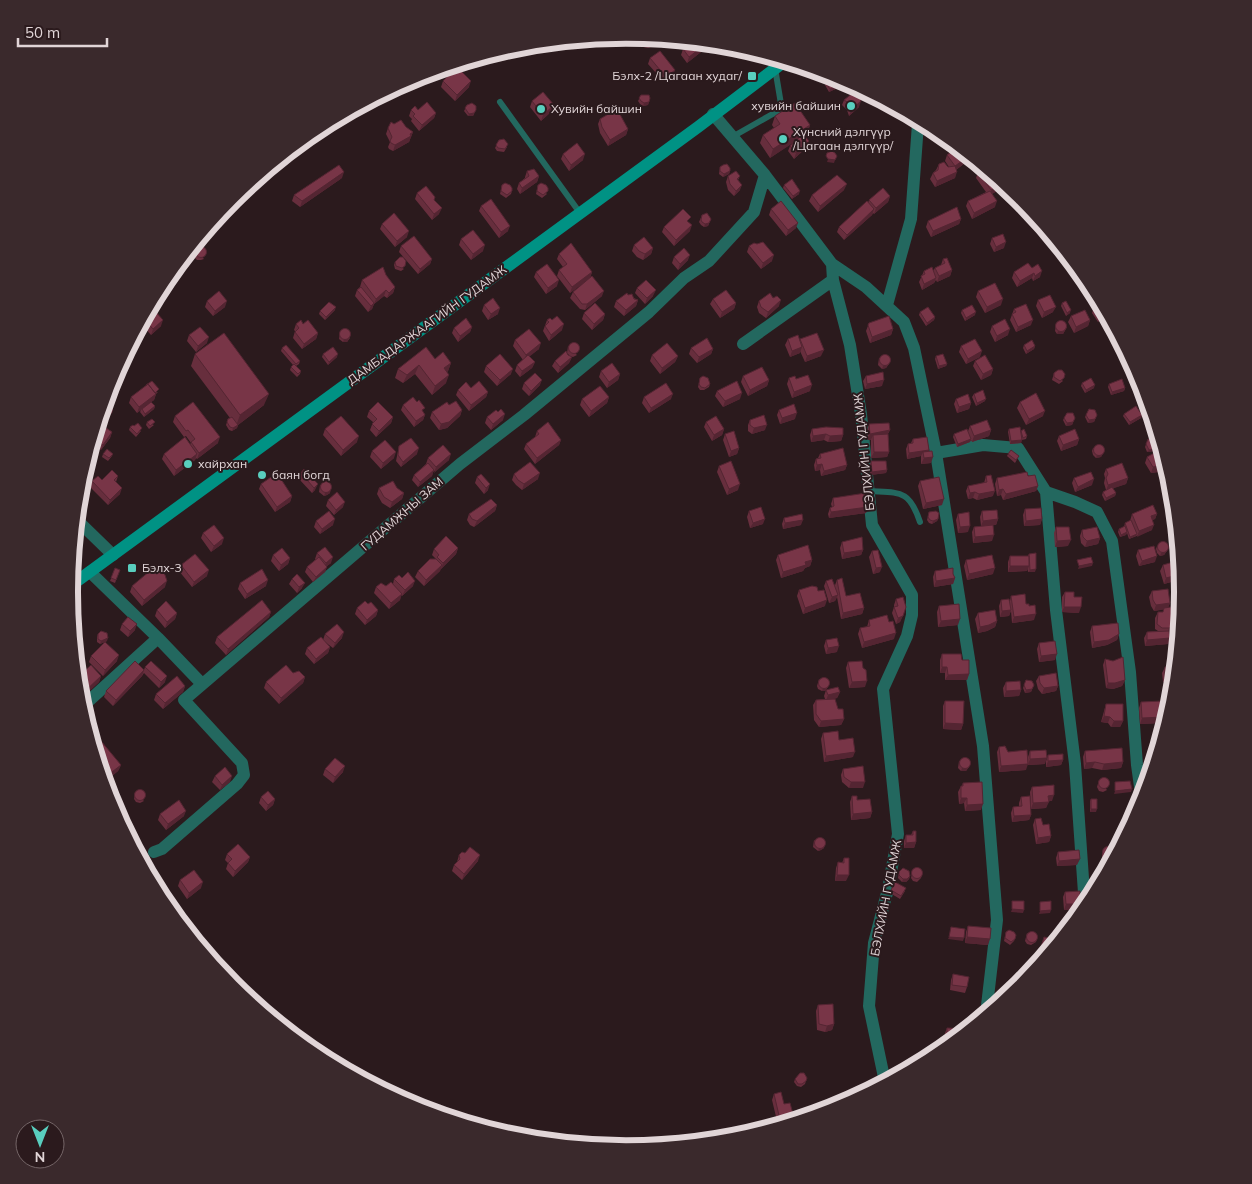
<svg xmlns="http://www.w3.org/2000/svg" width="1252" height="1184" font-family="Mulish,sans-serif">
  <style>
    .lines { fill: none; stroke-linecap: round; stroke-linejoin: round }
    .service { stroke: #23685f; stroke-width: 6 }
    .minor { stroke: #23685f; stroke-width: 12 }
    .secondary { stroke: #009284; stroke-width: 12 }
    .wall { fill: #672e3d }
    .shaded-wall { fill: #542532 }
    .building { fill: #783547; stroke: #542532 }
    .poi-dot { fill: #59cebe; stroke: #2b1a1d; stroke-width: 2 }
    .labels { text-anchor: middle; stroke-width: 4; stroke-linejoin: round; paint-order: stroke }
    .poi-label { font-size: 12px; fill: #e1d5d7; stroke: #2b1a1d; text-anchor: start }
    .street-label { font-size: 12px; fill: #e1d5d7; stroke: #2b1a1d }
    .rim { fill: none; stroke: #e1d5d7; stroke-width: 6 }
  </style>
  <rect width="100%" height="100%" fill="#2b1a1d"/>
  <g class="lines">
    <path class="service" d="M 500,102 L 580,213
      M 732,137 L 778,111 L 781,104 L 775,68
      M 868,491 C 900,493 909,489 920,522"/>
    <path class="minor" d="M 713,114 L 765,175 L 832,264 L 833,280 L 850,345 L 861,414 L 872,525 L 912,595 L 912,615 L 907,636 L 883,689 L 898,834 L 888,889 L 874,943 L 869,1006 L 885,1082
      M 1004,185 L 1063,250
      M 832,264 L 866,287 L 904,322 L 914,348 L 936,453 L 983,746 L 997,920 L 986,1014
      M 887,305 L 911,219 L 918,124
      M 743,344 L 833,280
      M 936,453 L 983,445 L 1018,448 L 1046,492 L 1056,610 L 1075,764 L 1085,907
      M 1046,492 L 1075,502 L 1097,512 L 1112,541 L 1130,672 L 1137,765 L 1142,801
      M 76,519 L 113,555
      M 90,572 L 158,638 L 202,684
      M 82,707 L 158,638
      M 154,852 L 162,849 L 237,784 L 244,775 L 242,763 L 184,700 L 460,464 L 524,415 L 649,312 L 684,278 L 709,261 L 754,212 L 765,175"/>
    <path class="secondary" d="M 69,587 L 698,127 L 785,61"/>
  </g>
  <path class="wall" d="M 644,37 L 652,44 L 651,47 L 648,48 L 643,47 L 641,43 Z
    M 703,46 L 701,52 L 687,63 L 681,55 L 683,49 Z
    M 506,49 L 496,60 L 489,54 Z
    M 650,58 L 675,70 L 672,76 L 664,82 L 648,64 Z
    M 443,81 L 469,87 L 455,101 L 441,87 Z
    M 845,82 L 844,85 L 829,92 L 825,85 L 826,83 Z
    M 641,95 L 650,98 L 648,105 L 643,106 L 640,104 L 638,101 Z
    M 844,100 L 859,107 L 849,116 L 847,110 L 842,105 Z
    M 532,101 L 552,111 L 541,121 L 530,107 Z
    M 467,105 L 476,110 L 473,116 L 468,116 L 464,111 Z
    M 411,110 L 418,110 L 436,113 L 434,118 L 419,131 L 411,121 L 412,119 L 409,116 Z
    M 775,116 L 810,125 L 807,134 L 804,135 L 809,141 L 807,147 L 794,159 L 788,151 L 790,146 L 795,141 L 770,158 L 760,143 L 763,135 L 774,128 L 772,125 Z
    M 600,119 L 628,129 L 626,135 L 608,146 L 600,133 L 598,124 Z
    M 406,127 L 413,132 L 409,142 L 393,151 L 389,149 L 388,147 L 390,142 L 386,134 L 388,128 Z
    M 499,140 L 507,147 L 504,152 L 497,151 L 495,148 Z
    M 951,141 L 968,156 L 967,157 L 965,163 L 956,170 L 955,178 L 935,187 L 930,179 L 933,173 L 936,170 L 939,164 L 949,167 L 945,161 L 947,155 L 952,151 L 950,151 L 948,147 Z
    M 563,154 L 583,160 L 569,171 L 561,159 Z
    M 720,167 L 730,171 L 729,174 L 723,177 L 719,174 Z
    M 527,171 L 539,176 L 537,182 L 520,194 L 517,189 L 519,183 L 525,178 L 525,177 Z
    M 978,172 L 1000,189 L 992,194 L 995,207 L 972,219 L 966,206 L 968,201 L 986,192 L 976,178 Z
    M 728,176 L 740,176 L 738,180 L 740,190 L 734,196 L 728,190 L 726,182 Z
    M 342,178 L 300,207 L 292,201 L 294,195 Z
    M 502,185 L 512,191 L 511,194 L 506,198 L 500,194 Z
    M 538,185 L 547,194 L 542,198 L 536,194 Z
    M 784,185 L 799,194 L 792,199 L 783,188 Z
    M 844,190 L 818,212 L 809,201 L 812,195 Z
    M 417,193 L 434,200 L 439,214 L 432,220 L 415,199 Z
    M 890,196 L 888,202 L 874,214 L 873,213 L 872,215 L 844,240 L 837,232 L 839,227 L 868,203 L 869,200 Z
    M 481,206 L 508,231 L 499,238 L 479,211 Z
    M 771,209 L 796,228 L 786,236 L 769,215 Z
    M 702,215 L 711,219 L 708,226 L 704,227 L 701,225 L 699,222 Z
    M 961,219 L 959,224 L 931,237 L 926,227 L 928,221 Z
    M 689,223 L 690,231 L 674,246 L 662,232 L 664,227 Z
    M 382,224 L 407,237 L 395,247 L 380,229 Z
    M 992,238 L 1004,248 L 994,252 L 990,244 Z
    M 461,239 L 483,251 L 471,260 L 459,245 Z
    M 634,245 L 653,248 L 651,254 L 643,260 L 637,257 L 632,251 Z
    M 401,246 L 432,259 L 430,264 L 418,274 L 399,252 Z
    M 749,246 L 772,261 L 761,269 L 747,252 Z
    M 196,250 L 204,259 L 201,260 L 197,260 L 194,257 Z
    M 559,254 L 592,272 L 590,278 L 602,296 L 585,310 L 580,309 L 570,298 L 573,292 L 586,281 L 570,293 L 557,276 L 559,270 L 563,267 L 557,259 Z
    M 674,257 L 688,260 L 678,270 L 672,263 Z
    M 943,259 L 952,270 L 950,276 L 937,282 L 936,280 L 934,283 L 922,290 L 919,282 L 924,271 L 933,271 L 935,268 L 941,265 Z
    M 395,262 L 404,269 L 401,271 L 395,269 L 394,265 Z
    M 1032,268 L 1040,277 L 1033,281 L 1032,278 L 1017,287 L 1012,278 L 1014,272 Z
    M 536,272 L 557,286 L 546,294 L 534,277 Z
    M 386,275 L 395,287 L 393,293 L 387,298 L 384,296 L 374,304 L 372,309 L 368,312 L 355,296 L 357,290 L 360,287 L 362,280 Z
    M 637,288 L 653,296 L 645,304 L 635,293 Z
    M 978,291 L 1001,305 L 985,313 L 976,297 Z
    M 157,293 L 163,300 L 162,302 L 156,308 L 152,303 Z
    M 628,295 L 638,300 L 636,306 L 624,316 L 614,307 L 616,301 Z
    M 773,298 L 779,306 L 766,318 L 759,313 L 757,307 L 759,301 Z
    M 713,299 L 736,303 L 734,309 L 720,318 L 710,304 Z
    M 1038,300 L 1053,312 L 1042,318 L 1036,306 Z
    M 207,301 L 225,307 L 213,316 L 205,307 Z
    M 1062,303 L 1070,313 L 1066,316 L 1061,306 Z
    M 484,305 L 498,314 L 488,320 L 482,311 Z
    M 1014,309 L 1031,325 L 1016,332 L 1010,320 Z
    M 335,310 L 325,320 L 319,314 L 320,311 Z
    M 962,310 L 975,315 L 965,321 L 961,313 Z
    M 1093,310 L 1103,317 L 1098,322 L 1092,313 Z
    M 920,312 L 935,317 L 934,320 L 926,326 L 919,315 Z
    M 584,313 L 605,314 L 603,320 L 592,330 L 582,319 Z
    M 1071,316 L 1090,320 L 1088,326 L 1074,333 L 1068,322 Z
    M 145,320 L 161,326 L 151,335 L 143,326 Z
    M 547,320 L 562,330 L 549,341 L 543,331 Z
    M 869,323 L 893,329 L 891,335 L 870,343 L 866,331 Z
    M 296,324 L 303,324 L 318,333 L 316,339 L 302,349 L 293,338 L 295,331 L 294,330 Z
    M 1056,324 L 1067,327 L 1063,334 L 1057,334 L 1055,331 Z
    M 992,326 L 1008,335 L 995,342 L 990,332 Z
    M 472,327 L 470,332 L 458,342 L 452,333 L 454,328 Z
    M 340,332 L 350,338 L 347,342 L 343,342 L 339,339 Z
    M 189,335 L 207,343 L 196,352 L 187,341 Z
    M 788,339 L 800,341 L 800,339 L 821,356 L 805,362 L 800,351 L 800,353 L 790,357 L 785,345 Z
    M 515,340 L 539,349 L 529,356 L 535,362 L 532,368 L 520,377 L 515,371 L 517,365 L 523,360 L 513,346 Z
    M 1024,345 L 1035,346 L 1034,349 L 1026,354 L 1023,348 Z
    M 568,346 L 577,355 L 573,357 L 570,356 L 567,353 Z
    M 961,346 L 980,357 L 966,364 L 959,352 Z
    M 282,348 L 300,361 L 299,364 L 296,366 L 301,371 L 300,374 L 297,377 L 290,370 L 291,367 L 293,365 L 281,351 Z
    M 691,348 L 713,349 L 711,354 L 697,363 L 689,354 Z
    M 195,354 L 264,405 L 238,425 L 237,428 L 232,431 L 229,430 L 226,425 L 228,419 L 230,418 L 191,366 Z
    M 323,354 L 337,357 L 328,365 L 322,357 Z
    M 568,355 L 572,357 L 569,363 L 558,373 L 552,366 L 555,361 Z
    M 652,355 L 678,356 L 675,362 L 660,374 L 650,361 Z
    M 936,356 L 947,364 L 946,366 L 938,369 L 935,359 Z
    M 879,358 L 889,364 L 886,368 L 882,369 L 878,365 Z
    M 435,359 L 451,363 L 448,371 L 447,372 L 446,383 L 432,395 L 415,374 L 403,383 L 395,378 L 398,369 Z
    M 975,361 L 993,369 L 991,375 L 981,380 L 973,366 Z
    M 486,366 L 511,374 L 497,386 L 484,372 Z
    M 601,371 L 620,374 L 618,380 L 607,388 L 599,377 Z
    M 1054,373 L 1063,381 L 1059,384 L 1052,380 Z
    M 743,376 L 769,380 L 767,386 L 748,396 L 741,382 Z
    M 866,376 L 882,386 L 865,389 L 863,381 Z
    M 700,378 L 710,384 L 709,387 L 704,390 L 700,390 L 698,387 Z
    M 789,378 L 796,379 L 810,391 L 792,398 L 787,384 Z
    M 524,383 L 540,385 L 529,396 L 522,389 Z
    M 1082,383 L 1094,388 L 1085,393 L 1081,386 Z
    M 1109,384 L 1125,388 L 1124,391 L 1111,395 L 1108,387 Z
    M 458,390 L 488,392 L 486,397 L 469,411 L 456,395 Z
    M 717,391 L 740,399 L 723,407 L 715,396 Z
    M 158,392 L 156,394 L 154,400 L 151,402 L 155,406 L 154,409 L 144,417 L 140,412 L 141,410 L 137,413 L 129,403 L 131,397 Z
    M 974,394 L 985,401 L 976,406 L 972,397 Z
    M 609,397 L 607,403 L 589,417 L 580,405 L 582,399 Z
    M 644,397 L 671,399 L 649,413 L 642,403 Z
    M 956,399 L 971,403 L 969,409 L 957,413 L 954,404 Z
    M 104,402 L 113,410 L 112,413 L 107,418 L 101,413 Z
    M 1020,402 L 1043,416 L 1026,425 L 1017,408 Z
    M 403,405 L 424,413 L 425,415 L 423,420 L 414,427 L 401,410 Z
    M 449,405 L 462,410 L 460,416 L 447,428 L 439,430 L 430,418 L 432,412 Z
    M 1089,409 L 1097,415 L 1094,422 L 1088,423 L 1085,417 Z
    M 779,410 L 795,419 L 780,424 L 777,415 Z
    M 369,411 L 393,417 L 391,423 L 376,437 L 370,430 L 373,422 L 367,417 Z
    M 1067,413 L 1075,418 L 1072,425 L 1066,426 L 1063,420 Z
    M 1124,414 L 1142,415 L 1141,418 L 1129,425 L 1123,416 Z
    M 175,416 L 218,443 L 197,459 L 196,458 L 195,460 L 174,476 L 162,459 L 164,454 L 190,444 L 191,443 L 186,436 L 184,437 L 173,422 Z
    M 487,417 L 503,420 L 491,430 L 485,423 Z
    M 99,419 L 102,421 L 101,424 L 112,432 L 110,438 L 101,450 L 92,444 Z
    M 750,420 L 765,430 L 752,434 L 748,431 L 748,425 Z
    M 147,422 L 154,425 L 149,429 L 146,425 Z
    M 706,422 L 724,429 L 722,435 L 712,441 L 704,427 Z
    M 869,424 L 890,430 L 888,434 L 889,452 L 887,457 L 871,458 L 871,440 L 868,440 L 867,430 Z
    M 970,426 L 991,430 L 989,436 L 972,442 L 971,440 L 970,442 L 957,447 L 953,437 L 954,434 L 968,431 Z
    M 130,427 L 141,431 L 136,437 L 129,430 Z
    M 325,429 L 357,442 L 341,456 L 323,435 Z
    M 812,429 L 843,435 L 841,441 L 828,442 L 824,440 L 811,442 L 810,435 Z
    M 1009,429 L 1020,431 L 1027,436 L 1026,439 L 1022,440 L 1022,438 L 1021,443 L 1010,444 L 1008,432 Z
    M 537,431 L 561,440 L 559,445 L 535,464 L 524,449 L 526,444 L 535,437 Z
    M 725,434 L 739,448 L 737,454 L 729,457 L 723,440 Z
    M 1059,436 L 1079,439 L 1077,445 L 1061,451 L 1057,441 Z
    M 913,439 L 929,451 L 931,463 L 921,464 L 921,456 L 907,459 L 906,449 L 908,444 L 911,443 Z
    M 1148,439 L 1156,444 L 1154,451 L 1147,452 L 1145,447 Z
    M 399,446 L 417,454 L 401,467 L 396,461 Z
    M 1093,448 L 1104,451 L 1101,457 L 1096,458 L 1093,455 L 1092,451 Z
    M 1162,449 L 1167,467 L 1158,472 L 1151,473 L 1145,463 L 1147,457 Z
    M 372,451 L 394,458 L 381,469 L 370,457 Z
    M 103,454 L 113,454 L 112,456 L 108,461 L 102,457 Z
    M 820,454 L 847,465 L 845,470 L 821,476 L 820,470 L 815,471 L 814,465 L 816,459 L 818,458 Z
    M 1008,454 L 1019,456 L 1015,463 L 1007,456 Z
    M 428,458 L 449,460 L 433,472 L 432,476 L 418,487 L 412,480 L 414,475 L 426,464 Z
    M 871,461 L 887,470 L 886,473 L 870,475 L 870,464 Z
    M 719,466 L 738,490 L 727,495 L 717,472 Z
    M 304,469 L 315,490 L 312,493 L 299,479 L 301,473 Z
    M 1106,469 L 1128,478 L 1126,484 L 1113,488 L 1116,493 L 1115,496 L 1105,501 L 1102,495 L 1103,492 L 1106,490 L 1104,483 L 1105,478 L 1104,474 Z
    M 514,474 L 538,479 L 522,490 L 516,485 L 512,480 Z
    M 118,476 L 116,482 L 120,494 L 108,505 L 90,487 L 92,481 Z
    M 986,476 L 993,496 L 977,500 L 973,498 L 968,499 L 966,491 L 968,486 L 984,483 Z
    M 1028,476 L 1038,486 L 1036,491 L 1003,500 L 1001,495 L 997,496 L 995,484 L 997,478 Z
    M 477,477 L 488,490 L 484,494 L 475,483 Z
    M 1074,478 L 1092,485 L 1075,492 L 1072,483 Z
    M 920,481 L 942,505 L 923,509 L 918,486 Z
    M 261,484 L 292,496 L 290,502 L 275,512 L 259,489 Z
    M 1170,484 L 1172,484 L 1174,497 L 1170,497 L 1167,492 Z
    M 320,485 L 330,493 L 327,495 L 324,496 L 319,492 Z
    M 379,488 L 397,488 L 404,493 L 402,499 L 390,508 L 382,503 L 377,494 Z
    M 833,498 L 868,507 L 866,513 L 829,518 L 828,514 L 830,508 L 832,507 L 831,504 Z
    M 328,500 L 343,507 L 334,515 L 326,506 Z
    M 497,505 L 495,511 L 474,527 L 470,525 L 467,520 L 469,514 Z
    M 1025,509 L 1042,519 L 1040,525 L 1024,526 L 1023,515 Z
    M 749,511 L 763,524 L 750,528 L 747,517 Z
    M 982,511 L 998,519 L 996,525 L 993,525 L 992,541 L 973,543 L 972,532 L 974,527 L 981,526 L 980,517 Z
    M 929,512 L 938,519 L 937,521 L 932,524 L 929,523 L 927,520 Z
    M 958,514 L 968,532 L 958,533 L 956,520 Z
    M 1132,514 L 1157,514 L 1155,519 L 1152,520 L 1152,530 L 1129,539 L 1127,533 L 1126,535 L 1120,537 L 1118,532 L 1119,529 L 1124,527 L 1125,523 L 1130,521 Z
    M 784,518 L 801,525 L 783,529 L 782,524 Z
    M 316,521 L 333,525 L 320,534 L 314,527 Z
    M 1056,527 L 1068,546 L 1055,547 L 1054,533 Z
    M 1082,530 L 1100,538 L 1098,544 L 1085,547 L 1081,543 L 1080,536 Z
    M 203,533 L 222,544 L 211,552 L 201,538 Z
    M 842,542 L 863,550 L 861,555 L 842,559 L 840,548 Z
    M 1157,546 L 1167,551 L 1164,555 L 1160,556 L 1157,553 L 1156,549 Z
    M 458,548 L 456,554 L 441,569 L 441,568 L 440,571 L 424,586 L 415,577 L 418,571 L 436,559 L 432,555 L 434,549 Z
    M 1138,550 L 1155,562 L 1139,566 L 1136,556 Z
    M 872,551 L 880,572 L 873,574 L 869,557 Z
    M 317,553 L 331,563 L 327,566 L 325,572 L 313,582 L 305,572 L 307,567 L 316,559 L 315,559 Z
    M 1029,554 L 1035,572 L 1028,572 L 1028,568 L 1027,571 L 1008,572 L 1008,562 L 1010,556 L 1028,556 Z
    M 273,555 L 290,558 L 288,564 L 279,571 L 271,561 Z
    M 778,555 L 812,560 L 810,566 L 805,568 L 803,571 L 781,578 L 776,560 Z
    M 966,560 L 993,574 L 967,580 L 964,566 Z
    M 1180,560 L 1182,579 L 1164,584 L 1160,571 L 1163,565 Z
    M 181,565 L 207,576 L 192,587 L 179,571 Z
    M 115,568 L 120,570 L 115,583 L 110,581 Z
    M 935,571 L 953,574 L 955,578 L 953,584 L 934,587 L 933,577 Z
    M 402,578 L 413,586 L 402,596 L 401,595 L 400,600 L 389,609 L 374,593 L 376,587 L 386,586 L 393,584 L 394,579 Z
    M 292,579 L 302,588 L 297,593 L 289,584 Z
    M 837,580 L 846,596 L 864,608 L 862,614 L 841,619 L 837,597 L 835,601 L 829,603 L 824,586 L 826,581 L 835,585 Z
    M 240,583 L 266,586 L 245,599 L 238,589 Z
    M 132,586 L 165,587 L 142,606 L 130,592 Z
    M 799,590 L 818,591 L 825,606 L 803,614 L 797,596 Z
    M 1152,591 L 1170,603 L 1168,607 L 1172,632 L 1169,633 L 1170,638 L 1168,644 L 1145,646 L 1144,638 L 1147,632 L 1158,631 L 1155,629 L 1155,618 L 1158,612 L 1163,612 L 1164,609 L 1154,611 L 1151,606 L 1149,597 Z
    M 1065,592 L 1079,613 L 1062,612 L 1062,597 Z
    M 1011,596 L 1029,606 L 1034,620 L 1012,623 L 1011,611 L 1009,616 L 1000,617 L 999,606 L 1001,600 L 1010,601 Z
    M 896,599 L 906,607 L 900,622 L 896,624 L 892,613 L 894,607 L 894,605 Z
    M 368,604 L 378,610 L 376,616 L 365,625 L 355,614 L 357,608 Z
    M 939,606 L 958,625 L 938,627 L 937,612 Z
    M 157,610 L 177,613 L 175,619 L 165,628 L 155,616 Z
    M 271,612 L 269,617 L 226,655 L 215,643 L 217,637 Z
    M 978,613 L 997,621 L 995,627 L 987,631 L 978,633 L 975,619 Z
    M 869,620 L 894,639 L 862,648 L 858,634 L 860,628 L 867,627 Z
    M 122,624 L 135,630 L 128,637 L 120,630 Z
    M 1092,626 L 1119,634 L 1117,640 L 1107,645 L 1092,648 L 1090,632 Z
    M 98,634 L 107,641 L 100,644 L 97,642 L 97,637 Z
    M 325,634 L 342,638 L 333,648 L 325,642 L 330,647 L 328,653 L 314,664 L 305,654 L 307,648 L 323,640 Z
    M 826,640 L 837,652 L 826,654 L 824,646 Z
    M 1039,643 L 1055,660 L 1039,662 L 1037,649 Z
    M 942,654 L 962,660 L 969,674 L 967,680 L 945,680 L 945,673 L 940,673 L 940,660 Z
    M 91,656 L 117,661 L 103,676 L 89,662 Z
    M 1105,659 L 1125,680 L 1122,686 L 1113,689 L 1106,688 L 1103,665 Z
    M 848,662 L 865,687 L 849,688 L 846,668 Z
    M 145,667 L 165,682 L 159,688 L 144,673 L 142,676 L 113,706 L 104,697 L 106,691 L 144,670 Z
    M 1165,667 L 1176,667 L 1174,682 L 1163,682 L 1162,673 Z
    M 293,673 L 305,677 L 303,683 L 279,704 L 264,688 L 266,682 Z
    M 101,676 L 99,682 L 80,700 L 77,678 Z
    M 1039,676 L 1058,686 L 1056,691 L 1042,694 L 1038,689 L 1036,681 Z
    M 819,679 L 828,687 L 825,691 L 822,691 L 818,689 L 817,686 Z
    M 1026,680 L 1034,685 L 1031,692 L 1025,693 L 1023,688 Z
    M 1006,682 L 1021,690 L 1019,696 L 1004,697 L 1003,688 Z
    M 185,686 L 183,692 L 163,709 L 154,700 L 156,694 Z
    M 826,690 L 840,692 L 837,698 L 833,699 L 844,719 L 841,725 L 819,727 L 814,720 L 813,705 L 816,700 L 825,699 L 824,696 Z
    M 945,701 L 963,724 L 961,730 L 943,729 L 943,706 Z
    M 1141,702 L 1163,717 L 1161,723 L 1140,724 L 1139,708 Z
    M 1106,704 L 1123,721 L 1120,727 L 1111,727 L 1108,723 L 1101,722 Z
    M 823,733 L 839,740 L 853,757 L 824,762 L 821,739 Z
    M 91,739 L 121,765 L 118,771 L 106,781 L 103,778 Z
    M 999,747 L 1008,752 L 1026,770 L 999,772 L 997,752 Z
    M 1030,751 L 1045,764 L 1028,765 L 1028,757 Z
    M 1085,751 L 1123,762 L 1121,768 L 1102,770 L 1092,768 L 1084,769 L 1083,757 Z
    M 1048,755 L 1063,760 L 1061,765 L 1046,767 L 1046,761 Z
    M 959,761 L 969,767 L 966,771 L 961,771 L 958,768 Z
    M 325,769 L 343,772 L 333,783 L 323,775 Z
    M 843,769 L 863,788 L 849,788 L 842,782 L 841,775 Z
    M 215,776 L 230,782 L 220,790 L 212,782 Z
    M 1099,780 L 1107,790 L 1103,792 L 1099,791 L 1097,787 Z
    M 963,783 L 981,810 L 965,811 L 964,803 L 959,804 L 958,792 L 961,786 L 962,786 Z
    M 1032,787 L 1052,801 L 1048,801 L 1046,808 L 1031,809 L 1030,792 Z
    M 135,792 L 144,801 L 140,803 L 136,802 L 134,799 Z
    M 852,796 L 872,812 L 870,818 L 851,820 L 850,802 Z
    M 261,797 L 275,799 L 273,805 L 266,811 L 259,803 Z
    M 1021,797 L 1031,815 L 1029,820 L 1012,822 L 1011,813 L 1013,807 L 1019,807 L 1019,803 Z
    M 1091,799 L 1096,812 L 1090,812 L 1090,801 Z
    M 160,814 L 184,816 L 166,830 L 158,820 Z
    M 1035,819 L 1043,825 L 1051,836 L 1049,842 L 1036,844 L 1033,825 Z
    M 913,831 L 916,842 L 914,848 L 904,848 L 904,841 L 906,835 L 911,835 Z
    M 1123,838 L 1115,854 L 1113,844 L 1115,839 Z
    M 814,840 L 824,848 L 821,850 L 818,851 L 813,847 Z
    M 1103,851 L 1114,853 L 1110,860 L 1106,860 L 1102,858 L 1102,853 Z
    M 1058,852 L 1077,865 L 1057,866 L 1056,858 Z
    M 227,854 L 250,857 L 248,862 L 233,877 L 226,869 L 228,863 L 225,860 Z
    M 459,855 L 478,861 L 462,880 L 452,871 L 454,865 L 457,862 Z
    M 844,858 L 846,881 L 835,881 L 836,868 L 838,862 L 842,863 Z
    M 913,869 L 922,875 L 921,878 L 917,882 L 913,881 L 911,878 Z
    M 899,872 L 910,876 L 909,879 L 906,882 L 902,882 L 898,878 Z
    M 180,880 L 201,888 L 187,899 L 178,886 Z
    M 891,890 L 905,891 L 900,899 L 890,893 Z
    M 1065,892 L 1078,910 L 1064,910 L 1063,897 Z
    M 1062,920 L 1072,922 L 1064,932 L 1062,931 L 1060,928 Z
    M 968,926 L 988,945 L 965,943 L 966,932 Z
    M 1006,932 L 1015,939 L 1014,941 L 1010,945 L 1004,941 Z
    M 1027,933 L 1037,939 L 1036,942 L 1031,945 L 1027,944 L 1025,941 Z
    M 1044,937 L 1057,940 L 1046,955 L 1039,953 Z
    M 1030,961 L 1039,963 L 1025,979 L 1028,967 Z
    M 953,974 L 967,987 L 965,993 L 950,990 L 951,980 Z
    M 818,1005 L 834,1024 L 832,1030 L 825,1032 L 817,1030 L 816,1011 Z
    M 947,1028 L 968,1029 L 945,1048 L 945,1033 Z
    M 795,1079 L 806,1081 L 805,1084 L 801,1087 L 797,1086 L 794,1082 Z
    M 774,1094 L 784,1104 L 792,1118 L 792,1121 L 778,1125 L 772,1100 Z"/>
  <path class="shaded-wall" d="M 703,46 L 701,52 L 687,63 L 689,57 Z
    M 506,49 L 496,60 L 498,54 L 501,51 Z
    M 675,70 L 672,76 L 664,82 L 666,77 Z
    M 471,81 L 469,87 L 455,101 L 457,95 Z
    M 845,82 L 844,85 L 829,92 L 830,89 Z
    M 861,101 L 859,107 L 849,116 L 851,110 Z
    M 649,102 L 648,105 L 643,106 L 644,103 Z
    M 554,105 L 552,111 L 541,121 L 543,115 Z
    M 436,113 L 434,118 L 419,131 L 422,125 Z
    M 474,113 L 473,116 L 468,116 L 469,114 Z
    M 810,125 L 807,134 L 770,158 L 773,149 Z
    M 628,129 L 626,135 L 608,146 L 610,140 Z
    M 413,132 L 409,142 L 393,151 L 395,145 Z
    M 809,141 L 807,147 L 794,159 L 796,153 Z
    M 951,148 L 959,148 L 957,151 L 950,151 Z
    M 585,154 L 583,160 L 569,171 L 571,165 Z
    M 968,157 L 965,163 L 953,172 L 955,166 Z
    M 828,159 L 835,160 L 834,163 L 827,162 Z
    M 730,171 L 729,174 L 723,177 L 724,174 Z
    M 344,172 L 342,178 L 300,207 L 302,201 Z
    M 957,172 L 955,178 L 935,187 L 937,181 Z
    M 539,176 L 537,182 L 520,194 L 522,188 Z
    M 1002,183 L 1000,189 L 989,196 L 991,190 Z
    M 847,184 L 844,190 L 818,212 L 820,206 Z
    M 742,185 L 740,190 L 734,196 L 736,191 Z
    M 800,191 L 799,194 L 792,199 L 793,196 Z
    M 890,196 L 888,202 L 874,214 L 876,208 Z
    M 997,201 L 995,207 L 972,219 L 974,213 Z
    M 442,208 L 439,214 L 432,220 L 434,214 Z
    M 874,209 L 872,215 L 844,240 L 847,235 Z
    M 961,219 L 959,224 L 931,237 L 933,231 Z
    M 709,223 L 708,226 L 704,227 L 705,224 Z
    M 798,223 L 796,228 L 786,236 L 788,230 Z
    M 692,225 L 690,231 L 674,246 L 676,240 Z
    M 510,226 L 508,231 L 499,238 L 501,232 Z
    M 409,231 L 407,237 L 395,247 L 397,241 Z
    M 1006,242 L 1004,248 L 994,252 L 996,247 Z
    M 485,245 L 483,251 L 471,260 L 473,254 Z
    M 653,248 L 651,254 L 643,260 L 645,254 Z
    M 690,255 L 688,260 L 678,270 L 680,264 Z
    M 774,255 L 772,261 L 761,269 L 763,263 Z
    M 432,259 L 430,264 L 418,274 L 420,269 Z
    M 952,270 L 950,276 L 937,282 L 939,276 Z
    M 1042,271 L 1040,277 L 1033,281 L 1035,276 Z
    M 592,272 L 590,278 L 570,293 L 572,287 Z
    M 1034,273 L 1032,278 L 1017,287 L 1020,281 Z
    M 936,278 L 934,283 L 922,290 L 924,284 Z
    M 559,280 L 557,286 L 546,294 L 548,288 Z
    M 395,287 L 393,293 L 387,298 L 389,293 Z
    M 386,290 L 384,296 L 374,304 L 372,309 L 368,312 L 371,306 L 374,304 L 376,299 Z
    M 656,290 L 653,296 L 645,304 L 647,298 Z
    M 604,291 L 602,296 L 585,310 L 587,304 Z
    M 1003,299 L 1001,305 L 985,313 L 987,307 Z
    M 163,300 L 162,302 L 156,308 L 157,305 Z
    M 638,300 L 636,306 L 624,316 L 626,310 Z
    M 781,300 L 779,306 L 766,318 L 768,312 Z
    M 227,301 L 225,307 L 213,316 L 215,311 Z
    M 736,303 L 734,309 L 720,318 L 722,312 Z
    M 336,307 L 335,310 L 325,320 L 326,317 Z
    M 1056,307 L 1053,312 L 1042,318 L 1044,312 Z
    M 500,308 L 498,314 L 488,320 L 491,314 Z
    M 1071,310 L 1070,313 L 1066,316 L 1067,313 Z
    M 976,312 L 975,315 L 965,321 L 966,318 Z
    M 605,314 L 603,320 L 592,330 L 594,324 Z
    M 1104,315 L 1103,317 L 1098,322 L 1099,319 Z
    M 935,317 L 934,320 L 926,326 L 927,323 Z
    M 163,320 L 161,326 L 151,335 L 153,329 Z
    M 1033,320 L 1031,325 L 1016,332 L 1018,327 Z
    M 1090,320 L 1088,326 L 1074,333 L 1076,327 Z
    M 564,324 L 562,330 L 549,341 L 551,335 Z
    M 472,327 L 470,332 L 458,342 L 460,336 Z
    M 1067,327 L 1063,334 L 1057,334 L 1058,331 Z
    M 893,329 L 891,335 L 870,343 L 872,337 Z
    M 1010,329 L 1008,335 L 995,342 L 997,336 Z
    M 318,333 L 316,339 L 302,349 L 304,344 Z
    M 351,335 L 347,342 L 343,342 L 344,339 Z
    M 209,337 L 207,343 L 196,352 L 198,346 Z
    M 541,343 L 539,349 L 524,361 L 526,355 Z
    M 1035,346 L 1034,349 L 1026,354 L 1027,351 Z
    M 802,347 L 800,353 L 790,357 L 792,351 Z
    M 713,349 L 711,354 L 697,363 L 699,357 Z
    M 824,350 L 821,356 L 805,362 L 807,356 Z
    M 982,351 L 980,357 L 966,364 L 968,359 Z
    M 338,354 L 337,357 L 328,365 L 329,362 Z
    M 678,356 L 675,362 L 660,374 L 662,368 Z
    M 572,357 L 569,363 L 558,373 L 560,367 Z
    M 890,361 L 886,368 L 882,369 L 883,366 Z
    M 535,362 L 532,368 L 520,377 L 522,371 Z
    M 451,363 L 448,371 L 441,377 L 444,368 Z
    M 947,364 L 946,366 L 938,369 L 939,366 Z
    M 419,365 L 415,374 L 403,383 L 407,375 Z
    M 513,369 L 511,374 L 497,386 L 500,380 Z
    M 993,369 L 991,375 L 981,380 L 983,374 Z
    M 620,374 L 618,380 L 607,388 L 609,382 Z
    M 449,375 L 446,383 L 432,395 L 435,386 Z
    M 542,380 L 540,385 L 529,396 L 531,391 Z
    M 769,380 L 767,386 L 748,396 L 750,390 Z
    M 884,380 L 882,386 L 865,389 L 867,384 Z
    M 812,385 L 810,391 L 792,398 L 794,392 Z
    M 1095,385 L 1094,388 L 1085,393 L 1086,390 Z
    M 1125,388 L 1124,391 L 1111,395 L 1112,392 Z
    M 488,392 L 486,397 L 469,411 L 471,405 Z
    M 742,393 L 740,399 L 723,407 L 725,401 Z
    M 156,394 L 154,400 L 137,413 L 139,407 Z
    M 269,394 L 264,405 L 238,425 L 237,428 L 232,431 L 233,428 L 236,426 L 240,415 Z
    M 673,394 L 671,399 L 649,413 L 651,408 Z
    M 609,397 L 607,403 L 589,417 L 591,411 Z
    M 986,399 L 985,401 L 976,406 L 977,403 Z
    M 971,403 L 969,409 L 957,413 L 959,407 Z
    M 155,406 L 154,409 L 144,417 L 145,414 Z
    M 462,410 L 460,416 L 447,428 L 439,430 L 441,424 Z
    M 1045,411 L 1043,416 L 1026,425 L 1029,419 Z
    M 797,413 L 795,419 L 780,424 L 782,418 Z
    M 505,414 L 503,420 L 491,430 L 493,424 Z
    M 425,415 L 423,420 L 414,427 L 416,421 Z
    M 1142,415 L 1141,418 L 1129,425 L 1130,422 Z
    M 393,417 L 391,423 L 376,437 L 379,431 Z
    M 1095,419 L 1094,422 L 1088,423 L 1089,420 Z
    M 1073,422 L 1072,425 L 1066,426 L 1067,423 Z
    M 767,425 L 765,430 L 752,434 L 754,428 Z
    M 724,429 L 722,435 L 712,441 L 714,435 Z
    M 890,430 L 887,435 L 873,435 L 871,440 L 868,440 L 870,434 Z
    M 991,430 L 989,436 L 972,442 L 974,436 Z
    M 112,432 L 110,438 L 101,450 L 103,445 Z
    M 826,434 L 824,440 L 811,442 L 813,436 Z
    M 843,435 L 841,441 L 828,442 L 830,436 Z
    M 359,436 L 357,442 L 341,456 L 343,450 Z
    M 220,437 L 218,443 L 197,459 L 199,453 Z
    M 971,439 L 970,442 L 957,447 L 958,444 Z
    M 1079,439 L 1077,445 L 1061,451 L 1063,445 Z
    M 561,440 L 559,445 L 535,464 L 537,458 Z
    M 1022,440 L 1021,443 L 1010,444 L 1011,441 Z
    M 419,448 L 417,454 L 401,467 L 403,462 Z
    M 739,448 L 737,454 L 729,457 L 731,451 Z
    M 1155,449 L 1154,451 L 1147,452 L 1149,450 Z
    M 929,450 L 927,455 L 923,452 L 921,456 L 907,459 L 909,453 Z
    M 1104,451 L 1101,457 L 1096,458 L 1097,455 Z
    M 396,452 L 394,458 L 381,469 L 383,463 Z
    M 874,452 L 889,452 L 887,457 L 871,458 Z
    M 197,454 L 195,460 L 174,476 L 176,470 Z
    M 451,454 L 449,460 L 434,473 L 436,467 Z
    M 933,457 L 931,463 L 921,464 L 924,458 Z
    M 1166,463 L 1167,467 L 1158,472 L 1151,473 L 1153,467 Z
    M 822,464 L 820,470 L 815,471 L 817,465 Z
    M 847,465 L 845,470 L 821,476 L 824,471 Z
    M 434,470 L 432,476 L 418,487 L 420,482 Z
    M 887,470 L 886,473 L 870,475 L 872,472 Z
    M 540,473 L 538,479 L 522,490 L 524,484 Z
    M 1128,478 L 1126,484 L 1106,491 L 1108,485 Z
    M 1094,479 L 1092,485 L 1075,492 L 1078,487 Z
    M 318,484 L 315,490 L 312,493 L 314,488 Z
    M 490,484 L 488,490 L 484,494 L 486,488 Z
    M 740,484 L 738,490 L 727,495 L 729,489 Z
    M 1038,486 L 1036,491 L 1003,500 L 1006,494 Z
    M 122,488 L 120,494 L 108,505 L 110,500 Z
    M 1003,489 L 1001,495 L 997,496 L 999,490 Z
    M 331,490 L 330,493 L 327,495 L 324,496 L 325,493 Z
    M 995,491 L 993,496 L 977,500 L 979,494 Z
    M 975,492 L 973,498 L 968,499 L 970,493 Z
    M 404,493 L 402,499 L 390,508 L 392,502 Z
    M 1116,493 L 1115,496 L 1105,501 L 1106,498 Z
    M 1171,494 L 1173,494 L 1174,497 L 1170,497 Z
    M 292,496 L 290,502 L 275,512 L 277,507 Z
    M 944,499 L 942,505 L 923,509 L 926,503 Z
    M 345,502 L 343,507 L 334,515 L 336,510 Z
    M 497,505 L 495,511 L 474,527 L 477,521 Z
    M 868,507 L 866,513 L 829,518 L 831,512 Z
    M 1157,514 L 1155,519 L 1148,522 L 1151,516 Z
    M 335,519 L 333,525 L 320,534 L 322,529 Z
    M 765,519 L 763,524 L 750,528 L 753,523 Z
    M 938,519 L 937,521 L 932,524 L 933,521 Z
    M 998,519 L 996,525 L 981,526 L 983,521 Z
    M 1042,519 L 1040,525 L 1024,526 L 1026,521 Z
    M 803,520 L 801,525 L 783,529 L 785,523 Z
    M 1154,525 L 1152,530 L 1137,537 L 1139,531 Z
    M 970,526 L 968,532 L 958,533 L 960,527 Z
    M 1127,532 L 1126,535 L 1120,537 L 1121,535 Z
    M 82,534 L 80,540 L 74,545 L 74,540 Z
    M 1137,534 L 1136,536 L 1129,539 L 1130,537 Z
    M 994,535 L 992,541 L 973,543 L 975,537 Z
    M 224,538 L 222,544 L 211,552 L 214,546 Z
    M 1100,538 L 1098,544 L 1085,547 L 1087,541 Z
    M 1071,540 L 1068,546 L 1055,547 L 1057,541 Z
    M 458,548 L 456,554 L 441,569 L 443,563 Z
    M 1168,549 L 1164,555 L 1160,556 L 1161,553 Z
    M 863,550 L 861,555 L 842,559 L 844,553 Z
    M 1157,556 L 1155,562 L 1139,566 L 1142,561 Z
    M 333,557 L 331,563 L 323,569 L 326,563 Z
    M 290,558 L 288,564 L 279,571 L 281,565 Z
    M 812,560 L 810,566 L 805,568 L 803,571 L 781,578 L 783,572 L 805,562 Z
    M 1093,563 L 1092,566 L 1078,569 L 1079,566 Z
    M 442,565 L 440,571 L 424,586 L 426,580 Z
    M 1010,566 L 1029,566 L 1027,571 L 1008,572 Z
    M 327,567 L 325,572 L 313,582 L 316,577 Z
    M 882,567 L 880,572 L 873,574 L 876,568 Z
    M 995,568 L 993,574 L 967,580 L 969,574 Z
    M 1036,569 L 1035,572 L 1028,572 L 1030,570 Z
    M 209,570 L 207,576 L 192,587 L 194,582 Z
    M 1181,574 L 1182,579 L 1164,584 L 1166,578 Z
    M 955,578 L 953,584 L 934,587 L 936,581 Z
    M 268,580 L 266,586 L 245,599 L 247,594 Z
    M 167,581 L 165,587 L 142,606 L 144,600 Z
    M 415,581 L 413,586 L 402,596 L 405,590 Z
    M 305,583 L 302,588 L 297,593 L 299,587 Z
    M 402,594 L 400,600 L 389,609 L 391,603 Z
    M 838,595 L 835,601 L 829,603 L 832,597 Z
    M 827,600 L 825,606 L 803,614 L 805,608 Z
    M 1170,603 L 1168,609 L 1154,611 L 1156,605 Z
    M 1064,607 L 1081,607 L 1079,613 L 1062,612 Z
    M 864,608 L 862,614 L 841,619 L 843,613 Z
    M 378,610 L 376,616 L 365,625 L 367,620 Z
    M 1011,610 L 1009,616 L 1000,617 L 1002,611 Z
    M 271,612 L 269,617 L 226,655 L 228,649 Z
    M 177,613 L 175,619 L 165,628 L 167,622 Z
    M 1036,614 L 1034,620 L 1012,623 L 1014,617 Z
    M 903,616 L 900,622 L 896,624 L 898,618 Z
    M 960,619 L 958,625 L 938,627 L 941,621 Z
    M 997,621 L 995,627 L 987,631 L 978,633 L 980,627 Z
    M 137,624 L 135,630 L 128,637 L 130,631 Z
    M 1174,626 L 1172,632 L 1167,634 L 1169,628 Z
    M 344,632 L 342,638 L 333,648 L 335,643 Z
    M 896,633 L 894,639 L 862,648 L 864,642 Z
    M 1119,634 L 1117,640 L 1107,645 L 1092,648 L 1094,642 Z
    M 108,638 L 107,641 L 100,644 L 101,641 Z
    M 1170,638 L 1168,644 L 1145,646 L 1147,640 Z
    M 839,646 L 837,652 L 826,654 L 828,648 Z
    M 330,647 L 328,653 L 314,664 L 316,659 Z
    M 1057,654 L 1055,660 L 1039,662 L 1041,656 Z
    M 119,655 L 117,661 L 103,676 L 105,670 Z
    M 942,667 L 947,667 L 945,673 L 940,673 Z
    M 144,670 L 142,676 L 113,706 L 116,700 Z
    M 969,674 L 967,680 L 945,680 L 948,675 Z
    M 101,676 L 99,682 L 80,700 L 82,694 Z
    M 167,676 L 165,682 L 159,688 L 161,682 Z
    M 1175,676 L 1174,682 L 1163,682 L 1165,677 Z
    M 305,677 L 303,683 L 279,704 L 281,698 Z
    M 1125,680 L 1122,686 L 1113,689 L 1106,688 L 1108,683 Z
    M 867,681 L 865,687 L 849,688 L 852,682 Z
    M 829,684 L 825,691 L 822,691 L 823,688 Z
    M 185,686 L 183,692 L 163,709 L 165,703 Z
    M 1058,686 L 1056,691 L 1042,694 L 1044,688 Z
    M 1032,689 L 1031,692 L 1025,693 L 1026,690 Z
    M 1021,690 L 1019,696 L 1004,697 L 1006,691 Z
    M 840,692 L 837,698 L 826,701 L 828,695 Z
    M 1104,716 L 1110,717 L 1108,723 L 1101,722 Z
    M 1163,717 L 1161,723 L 1140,724 L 1142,718 Z
    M 844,719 L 841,725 L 819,727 L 821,721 Z
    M 1114,721 L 1123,721 L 1120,727 L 1111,727 Z
    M 945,723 L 963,724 L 961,730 L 943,729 Z
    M 855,752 L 853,757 L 824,762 L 826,756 Z
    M 1047,758 L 1045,764 L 1028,765 L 1030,759 Z
    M 1063,760 L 1061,765 L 1046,767 L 1048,761 Z
    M 1095,762 L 1092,768 L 1084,769 L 1086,763 Z
    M 1123,762 L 1121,768 L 1102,770 L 1104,764 Z
    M 970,764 L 966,771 L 961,771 L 962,768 Z
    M 1028,764 L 1026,770 L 999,772 L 1001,766 Z
    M 121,765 L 118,771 L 106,781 L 108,775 Z
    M 345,766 L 343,772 L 333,783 L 335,777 Z
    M 232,776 L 230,782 L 220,790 L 222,785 Z
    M 851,782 L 865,782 L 863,788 L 849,788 Z
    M 1132,789 L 1131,792 L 1114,794 L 1115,791 Z
    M 1054,795 L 1052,801 L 1046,801 L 1048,796 Z
    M 961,798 L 967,798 L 964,803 L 959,804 Z
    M 275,799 L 273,805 L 266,811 L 268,805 Z
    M 1049,802 L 1046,808 L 1031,809 L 1033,803 Z
    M 983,804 L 981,810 L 965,811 L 967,805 Z
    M 1091,809 L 1097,809 L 1096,812 L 1090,812 Z
    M 186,811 L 184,816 L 166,830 L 168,824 Z
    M 872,812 L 870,818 L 851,820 L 853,814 Z
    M 1031,815 L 1029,820 L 1012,822 L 1014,816 Z
    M 1051,836 L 1049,842 L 1036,844 L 1038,838 Z
    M 916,842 L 914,848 L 904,848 L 906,843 Z
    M 825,845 L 824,848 L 821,850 L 818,851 L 819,848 Z
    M 1114,853 L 1110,860 L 1106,860 L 1107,857 Z
    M 480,855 L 478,861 L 462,880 L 464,874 Z
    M 250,857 L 248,862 L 233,877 L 235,871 Z
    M 1080,859 L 1077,865 L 1057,866 L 1059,861 Z
    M 837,875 L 849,875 L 846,881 L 835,881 Z
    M 910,876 L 909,879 L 906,882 L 902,882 L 903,879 Z
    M 203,882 L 201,888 L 187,899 L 189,893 Z
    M 1066,904 L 1080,904 L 1078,910 L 1064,910 Z
    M 1012,909 L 1024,910 L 1023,913 L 1011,912 Z
    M 1051,910 L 1050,913 L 1039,914 L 1040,911 Z
    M 949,937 L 964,938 L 963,941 L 948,939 Z
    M 967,937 L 990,939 L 988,945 L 965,943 Z
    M 834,1024 L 832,1030 L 825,1032 L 827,1026 Z"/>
  <path class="building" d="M 644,37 L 652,38 L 653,41 L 652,44 L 649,45 L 644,44 L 642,40 Z
    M 694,42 L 700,42 L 703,46 L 689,57 L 683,49 Z
    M 660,51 L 675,70 L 666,77 L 650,58 Z
    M 457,67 L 471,81 L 457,95 L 443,81 Z
    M 837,77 L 844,80 L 845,82 L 830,89 L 826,83 Z
    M 543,92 L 554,105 L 543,115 L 532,101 Z
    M 854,92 L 859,95 L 861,101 L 851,110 L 850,104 L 844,100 Z
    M 641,95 L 649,95 L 650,98 L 649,102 L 644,103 L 641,101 L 639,98 Z
    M 427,102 L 436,113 L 422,125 L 413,116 L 415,114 L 411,110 L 415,106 L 418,110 Z
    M 472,103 L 476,106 L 476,110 L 474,113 L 469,114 L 465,108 L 467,105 Z
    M 795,103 L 810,125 L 773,149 L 763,135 L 780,124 L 775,116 Z
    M 617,109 L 628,129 L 610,140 L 602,127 L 600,119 Z
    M 401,120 L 406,127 L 413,132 L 410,134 L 411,136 L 395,145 L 391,143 L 390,141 L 392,137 L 388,128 L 391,122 L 394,124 Z
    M 803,134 L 809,141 L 796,153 L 790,146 Z
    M 504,139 L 508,144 L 505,149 L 498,148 L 496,145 L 499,140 Z
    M 951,141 L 958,147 L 956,148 L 951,148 L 949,144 Z
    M 577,143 L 585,154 L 571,165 L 563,154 Z
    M 958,147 L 966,154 L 968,157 L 955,166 L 957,172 L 937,181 L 933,173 L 938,170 L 939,164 L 944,162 L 948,167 L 955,166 L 947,155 Z
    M 832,151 L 835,153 L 837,156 L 835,160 L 828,159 L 826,156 L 827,153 Z
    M 727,164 L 730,168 L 730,171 L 724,174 L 720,171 L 720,167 L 723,165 Z
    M 339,165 L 344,172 L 302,201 L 294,195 Z
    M 984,168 L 1002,183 L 991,190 L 978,172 Z
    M 534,169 L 539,176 L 522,188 L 519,183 L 529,176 L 527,171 Z
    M 736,171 L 740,176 L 737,179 L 742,185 L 736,191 L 730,184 L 728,176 Z
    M 837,175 L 847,184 L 820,206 L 812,195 Z
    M 792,179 L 800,191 L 793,196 L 784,185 Z
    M 505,183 L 510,185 L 512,188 L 512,191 L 507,195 L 501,191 L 502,185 Z
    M 541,183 L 546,185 L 548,188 L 548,191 L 543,195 L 537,191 L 538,185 Z
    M 426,186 L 435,197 L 434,200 L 442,208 L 434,214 L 417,193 Z
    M 883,188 L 890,196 L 876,208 L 869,200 Z
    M 990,191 L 997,201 L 974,213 L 968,201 Z
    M 491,199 L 510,226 L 501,232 L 481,206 Z
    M 781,201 L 798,223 L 788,230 L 771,209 Z
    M 867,201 L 874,209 L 847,235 L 839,227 Z
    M 957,207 L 961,219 L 933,231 L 928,221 Z
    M 683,209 L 691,217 L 687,221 L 692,225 L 676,240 L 664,227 Z
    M 394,213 L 409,231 L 397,241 L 382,224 Z
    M 707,213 L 711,219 L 709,223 L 705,224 L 702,222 L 701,220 L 702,215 Z
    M 473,230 L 485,245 L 473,254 L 461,239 Z
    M 1003,234 L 1006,242 L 996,247 L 992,238 Z
    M 414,236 L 432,259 L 420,269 L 401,246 Z
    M 644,237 L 653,248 L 645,254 L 639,251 L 634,245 Z
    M 763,242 L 774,255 L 763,263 L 749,246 L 754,243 L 757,244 Z
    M 571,243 L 592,272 L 572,287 L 559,270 L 567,264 L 559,254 Z
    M195.5 252a5.5 5.5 0 1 1 11 0a5.5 5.5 0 1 1-11 0Z
    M 684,248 L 690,255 L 680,264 L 674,257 Z
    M 400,257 L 403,257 L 406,261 L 405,266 L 402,268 L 396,266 L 395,262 Z
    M 947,258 L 952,270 L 939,276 L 935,268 L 945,263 L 943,259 Z
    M 1028,263 L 1032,268 L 1038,264 L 1042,271 L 1035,276 L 1034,273 L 1020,281 L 1014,272 Z
    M 547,264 L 559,280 L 548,288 L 536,272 Z
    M 383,267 L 386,275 L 395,287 L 389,293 L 386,290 L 376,299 L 362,280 Z
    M 932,267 L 936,278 L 924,284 L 921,276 L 925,274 L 924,271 Z
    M 592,276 L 604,291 L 587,304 L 582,304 L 573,292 Z
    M 646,280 L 656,290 L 647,298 L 637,288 Z
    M 995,283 L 1003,299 L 987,307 L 978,291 Z
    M 361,287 L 374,303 L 371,306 L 357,290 Z
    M 726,290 L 736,303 L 722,312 L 713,299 Z
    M 219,291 L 227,301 L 215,311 L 207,301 Z
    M 157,293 L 163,300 L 157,305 L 153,301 Z
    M 627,293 L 628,295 L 632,294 L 634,299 L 638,300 L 626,310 L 616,301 Z
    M 770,293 L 773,298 L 777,296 L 781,300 L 768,312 L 761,307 L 759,301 Z
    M 1050,295 L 1056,307 L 1044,312 L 1038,300 Z
    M 493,298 L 500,308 L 491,314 L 484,305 Z
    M 1066,301 L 1071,310 L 1067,313 L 1062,303 Z
    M 329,302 L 336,307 L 326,317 L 320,311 Z
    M 595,303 L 605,314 L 594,324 L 584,313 Z
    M 1026,304 L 1033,320 L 1018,327 L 1012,314 L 1016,312 L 1014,309 Z
    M 972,305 L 976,312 L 966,318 L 962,310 Z
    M 1099,305 L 1104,315 L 1099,319 L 1093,310 Z
    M 928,307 L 935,317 L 927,323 L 920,312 Z
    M 1085,310 L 1090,320 L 1076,327 L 1071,316 Z
    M 155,311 L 163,320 L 153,329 L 145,320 Z
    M 557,316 L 564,324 L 551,335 L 545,326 L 549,322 L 547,320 L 550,318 L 552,320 Z
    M 889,316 L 893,329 L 872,337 L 868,325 L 869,323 Z
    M 466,318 L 472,327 L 460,336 L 454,328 Z
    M 1005,319 L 1010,329 L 997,336 L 992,326 Z
    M 301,320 L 303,324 L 308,320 L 318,333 L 304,344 L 295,332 L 299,328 L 296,324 Z
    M1055.5 326a5.5 5.5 0 1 1 11 0a5.5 5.5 0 1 1-11 0Z
    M 200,327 L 209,337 L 198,346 L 189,335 Z
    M339.5 334a5.5 5.5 0 1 1 11 0a5.5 5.5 0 1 1-11 0Z
    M 529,329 L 541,343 L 526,355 L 515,340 Z
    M 224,333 L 269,394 L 240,415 L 195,354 Z
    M 817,333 L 824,350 L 807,356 L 800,339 Z
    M 798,335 L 802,347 L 792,351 L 788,339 Z
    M 707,338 L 713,349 L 699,357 L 691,348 Z
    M 975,339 L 982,351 L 968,359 L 961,346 Z
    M 1032,340 L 1035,346 L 1027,351 L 1024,345 Z
    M568.5 348a5.5 5.5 0 1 1 11 0a5.5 5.5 0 1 1-11 0Z
    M 667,343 L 678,356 L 662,368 L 652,355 Z
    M 286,345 L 300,361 L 296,364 L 282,348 Z
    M 333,347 L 338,354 L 329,362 L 323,354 Z
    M 426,347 L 435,359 L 443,352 L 451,363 L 444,368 L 449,375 L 435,386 L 419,365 L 407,375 L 398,369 Z
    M 566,351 L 568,355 L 572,357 L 560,367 L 555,361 Z
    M 500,354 L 513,369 L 500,380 L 486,366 Z
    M 943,354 L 947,364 L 939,366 L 936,356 Z
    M879.5 360a5.5 5.5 0 1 1 11 0a5.5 5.5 0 1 1-11 0Z
    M 528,355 L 535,362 L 522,371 L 517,365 Z
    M 985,355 L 993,369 L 983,374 L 975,361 Z
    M 612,363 L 620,374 L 609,382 L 601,371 Z
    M 294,364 L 301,371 L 298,374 L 291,367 Z
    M 762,367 L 769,380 L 750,390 L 743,376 Z
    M 1058,370 L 1062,370 L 1065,374 L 1064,378 L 1060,381 L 1054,377 L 1054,373 Z
    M 883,372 L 884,380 L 867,384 L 866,376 Z
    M 535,373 L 542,380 L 531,391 L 524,383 Z
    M 808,375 L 812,385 L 794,392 L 789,378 L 795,376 L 796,379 Z
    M 703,376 L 708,378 L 710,384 L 705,388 L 701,387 L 699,384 L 700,378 Z
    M 1091,378 L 1095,385 L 1086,390 L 1082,383 Z
    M 1122,379 L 1125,388 L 1112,392 L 1109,384 Z
    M 152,381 L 159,389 L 155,393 L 148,384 L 146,385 Z
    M 479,381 L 488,392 L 471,405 L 458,390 L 466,382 L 471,388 Z
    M 737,381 L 742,393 L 725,401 L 717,391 Z
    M 666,383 L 673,394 L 651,408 L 644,397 Z
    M 148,384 L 156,394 L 139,407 L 131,397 Z
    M 600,386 L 609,397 L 591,411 L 582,399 Z
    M 983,390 L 986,399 L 977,403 L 974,394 Z
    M 1036,393 L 1045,411 L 1029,419 L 1020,402 Z
    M 968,394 L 971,403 L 959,407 L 956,399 Z
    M 413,397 L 417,402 L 419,400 L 425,408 L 422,410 L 425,415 L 416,421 L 403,405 Z
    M 456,401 L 462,410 L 449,422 L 441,424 L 432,412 L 447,402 L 449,405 Z
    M 104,402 L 113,410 L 108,415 L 102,410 Z
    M 151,402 L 155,406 L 145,414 L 142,409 Z
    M 193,402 L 220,437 L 199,453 L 191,442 L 195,439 L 188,430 L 186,431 L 175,416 Z
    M 378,402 L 393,417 L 379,431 L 372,424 L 377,419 L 369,411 Z
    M 794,404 L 797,413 L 782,418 L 779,410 Z
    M 1136,406 L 1142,415 L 1130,422 L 1124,414 Z
    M 501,409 L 505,414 L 493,424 L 487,417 L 496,410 L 498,412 Z
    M 1089,409 L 1095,410 L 1097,415 L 1095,419 L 1089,420 L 1086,415 Z
    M 1067,413 L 1073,413 L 1075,418 L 1073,422 L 1067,423 L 1064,418 Z
    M 764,415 L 767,425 L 754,428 L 750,425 L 750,420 Z
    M 341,416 L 359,436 L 343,450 L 325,429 Z
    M 716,416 L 724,429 L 714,435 L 706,422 Z
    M 232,417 L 238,425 L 233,428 L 230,427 L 227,422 L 228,419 Z
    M 99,419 L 102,421 L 100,424 L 112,432 L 103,445 L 93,438 Z
    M 152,419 L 155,422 L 150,426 L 147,422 Z
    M 987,420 L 991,430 L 974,436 L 970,426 Z
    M 548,422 L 561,440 L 537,458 L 526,444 L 539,434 L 537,431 Z
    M 138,423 L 142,428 L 137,434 L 130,427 L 133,425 L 134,426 Z
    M 889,423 L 890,430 L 870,434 L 869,424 Z
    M 826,427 L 843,428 L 843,435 L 830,436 L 826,434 L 813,436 L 812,429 Z
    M 1020,427 L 1022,440 L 1011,441 L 1009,429 Z
    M 967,429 L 971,439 L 958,444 L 954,434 Z
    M 1024,429 L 1027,436 L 1023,438 L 1021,431 Z
    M 1075,429 L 1079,439 L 1063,445 L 1059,436 Z
    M 734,431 L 739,448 L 731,451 L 725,434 Z
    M 888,434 L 889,452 L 874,452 L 873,435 Z
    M 185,437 L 197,454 L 176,470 L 164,454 Z
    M 927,437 L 929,450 L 909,453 L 908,444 L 913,443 L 913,439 Z
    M 411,438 L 419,448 L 403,462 L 398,455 L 399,446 Z
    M 1148,439 L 1154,440 L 1156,444 L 1155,449 L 1149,450 L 1146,444 Z
    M 385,440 L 396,452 L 383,463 L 372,451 Z
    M1093.5 450a5.5 5.5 0 1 1 11 0a5.5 5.5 0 1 1-11 0Z
    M 443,445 L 451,454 L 436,467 L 428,458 Z
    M 843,448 L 847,465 L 824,471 L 822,464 L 817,465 L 816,459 L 821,458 L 820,454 Z
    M 107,449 L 113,454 L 109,458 L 103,454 Z
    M 1162,449 L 1166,463 L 1160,466 L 1153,467 L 1147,457 Z
    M 1011,450 L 1019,456 L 1016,460 L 1008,454 Z
    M 932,451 L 933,457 L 924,458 L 923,452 Z
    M 731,461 L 740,484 L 729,489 L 719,466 Z
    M 871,461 L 886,461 L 887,470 L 872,472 Z
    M 530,462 L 540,473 L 524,484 L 518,480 L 514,474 Z
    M 428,463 L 434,470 L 420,482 L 414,475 Z
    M 1122,463 L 1128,478 L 1108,485 L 1106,478 L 1108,474 L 1106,469 Z
    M 304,469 L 318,484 L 314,488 L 301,473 Z
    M 112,470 L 118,476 L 114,480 L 122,488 L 110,500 L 92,481 L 98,476 L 102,480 Z
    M 1027,472 L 1028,476 L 1035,475 L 1038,486 L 1006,494 L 1003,489 L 999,490 L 997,478 Z
    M 1091,472 L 1094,479 L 1078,487 L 1074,478 Z
    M 277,473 L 292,496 L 277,507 L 261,484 Z
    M 481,474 L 490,484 L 486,488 L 477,477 Z
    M 991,475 L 995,491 L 979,494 L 975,492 L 970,493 L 968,486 L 987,482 L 986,476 Z
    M 939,477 L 944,499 L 926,503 L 920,481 Z
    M 393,481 L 397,488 L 404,493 L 392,502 L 384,497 L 379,488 Z
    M320.5 487a5.5 5.5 0 1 1 11 0a5.5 5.5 0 1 1-11 0Z
    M 1170,484 L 1172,484 L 1173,494 L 1171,494 L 1168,489 Z
    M 1112,487 L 1116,493 L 1106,498 L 1103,492 Z
    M 337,492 L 345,502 L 336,510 L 328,500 Z
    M 866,493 L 868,507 L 831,512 L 830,508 L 834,506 L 833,498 Z
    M 491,499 L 497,505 L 477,521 L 472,519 L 469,514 Z
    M 1153,505 L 1157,514 L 1151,516 L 1154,525 L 1139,531 L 1132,514 Z
    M 761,507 L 765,519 L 753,523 L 749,511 Z
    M 1041,508 L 1042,519 L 1026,521 L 1025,509 Z
    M 997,510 L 998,519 L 983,521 L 982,511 Z
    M 329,511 L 335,519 L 322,529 L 316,521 Z
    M 936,511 L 939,513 L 938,519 L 933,521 L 930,520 L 928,517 L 929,512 Z
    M 969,512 L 970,526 L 960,527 L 958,514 Z
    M 802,514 L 803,520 L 785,523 L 784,518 Z
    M 1131,520 L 1137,534 L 1130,537 L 1125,523 Z
    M 214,525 L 224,538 L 214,546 L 203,533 Z
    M 993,525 L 994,535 L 975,537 L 974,527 Z
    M 76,526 L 82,534 L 74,540 Z
    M 1125,526 L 1127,532 L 1121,535 L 1119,529 Z
    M 1056,527 L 1069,527 L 1071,540 L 1057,541 Z
    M 1097,527 L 1100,538 L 1087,541 L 1083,537 L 1082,530 Z
    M 446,536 L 458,548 L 443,563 L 437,557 L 439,555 L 434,549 Z
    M 862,537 L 863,550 L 844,553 L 842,542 Z
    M1157.5 547a5.5 5.5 0 1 1 11 0a5.5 5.5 0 1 1-11 0Z
    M 808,545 L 812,560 L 805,562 L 806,565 L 783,572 L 778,555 Z
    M 1154,546 L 1157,556 L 1142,561 L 1138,550 Z
    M 325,547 L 333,557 L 326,563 L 317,553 Z
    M 282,548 L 290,558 L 281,565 L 273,555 Z
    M 878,550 L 882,567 L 876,568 L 872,551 Z
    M 1036,553 L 1036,569 L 1030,570 L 1029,554 Z
    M 195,554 L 209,570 L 194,582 L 181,565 Z
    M 992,555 L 995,568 L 969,574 L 966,560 Z
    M 1010,556 L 1029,556 L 1029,566 L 1010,566 Z
    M 319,557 L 327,567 L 316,577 L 307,567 Z
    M 1091,557 L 1093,563 L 1079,566 L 1077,560 Z
    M 430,559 L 436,559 L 442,565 L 426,580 L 418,571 Z
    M 1180,560 L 1181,574 L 1166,578 L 1163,565 Z
    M 157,565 L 165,575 L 167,581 L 144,600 L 132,586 Z
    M 115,568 L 120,570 L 116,580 L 111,578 Z
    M 953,568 L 953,574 L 955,578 L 936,581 L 935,571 Z
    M 262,569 L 268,580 L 247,594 L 240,583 Z
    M 408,572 L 415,581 L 405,590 L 394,579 L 399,575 L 402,578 Z
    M 297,574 L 305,583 L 299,587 L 292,579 Z
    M 842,578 L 846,596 L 860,593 L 864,608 L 843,613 L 837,580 Z
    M 832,579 L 838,595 L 832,597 L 826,581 Z
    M 391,582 L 402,594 L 391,603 L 376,587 L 381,583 L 386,586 Z
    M 812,586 L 817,587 L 818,591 L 824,590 L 827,600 L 805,608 L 799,590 Z
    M 1168,589 L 1170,603 L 1156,605 L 1153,600 L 1152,591 Z
    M 1065,592 L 1074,592 L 1074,597 L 1082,597 L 1081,607 L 1064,607 Z
    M 1025,594 L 1026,604 L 1029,604 L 1029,606 L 1035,605 L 1036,614 L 1014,617 L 1011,596 Z
    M 903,597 L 906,607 L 903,616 L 898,618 L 894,607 L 898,606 L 896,599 Z
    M 1009,599 L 1011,610 L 1002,611 L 1001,600 Z
    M 262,600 L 271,612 L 228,649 L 217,637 Z
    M 166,601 L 177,613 L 167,622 L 157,610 Z
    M 365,601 L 368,604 L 371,602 L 378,610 L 367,620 L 357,608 Z
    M 959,604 L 960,619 L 941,621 L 939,606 Z
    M 1171,607 L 1174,626 L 1169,628 L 1162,628 L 1157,624 L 1158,612 L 1163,612 L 1164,608 Z
    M 995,610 L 997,621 L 989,625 L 980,627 L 978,613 Z
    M 887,615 L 889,622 L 893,621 L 896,633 L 864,642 L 860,628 L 870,626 L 869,620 Z
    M 128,617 L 137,624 L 130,631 L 122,624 Z
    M 1118,623 L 1119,634 L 1109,640 L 1094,642 L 1092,626 Z
    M 337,624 L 344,632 L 335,643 L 325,634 Z
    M 101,631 L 107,633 L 108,638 L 101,641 L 98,639 L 98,634 Z
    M 1169,631 L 1170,638 L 1147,640 L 1147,632 Z
    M 321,637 L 330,647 L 316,659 L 307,648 Z
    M 837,638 L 839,646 L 828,648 L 826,640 Z
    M 1055,641 L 1057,654 L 1041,656 L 1039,643 Z
    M 105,642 L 119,655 L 105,670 L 91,656 Z
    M 942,654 L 961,654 L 962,660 L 969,660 L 969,674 L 948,675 L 947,667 L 942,667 Z
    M 1123,657 L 1125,680 L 1115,683 L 1108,683 L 1105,659 L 1113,661 Z
    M 135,661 L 144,670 L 116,700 L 106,691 Z
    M 151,661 L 167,676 L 161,682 L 145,667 Z
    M 862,661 L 863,668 L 866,670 L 867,681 L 852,682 L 848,662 Z
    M 91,665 L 101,676 L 82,694 L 79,691 L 77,678 Z
    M 286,665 L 293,673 L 299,671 L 305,677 L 281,698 L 266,682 Z
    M 1165,667 L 1176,667 L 1175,676 L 1165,677 Z
    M 1056,673 L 1058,686 L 1044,688 L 1040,683 L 1039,676 Z
    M 177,676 L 185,686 L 165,703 L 156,694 Z
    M818.5 683a5.5 5.5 0 1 1 11 0a5.5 5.5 0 1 1-11 0Z
    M 1026,680 L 1032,681 L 1034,685 L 1032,689 L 1026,690 L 1024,685 Z
    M 1020,681 L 1021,690 L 1006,691 L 1006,682 Z
    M 838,687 L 840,692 L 828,695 L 826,690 Z
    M 835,699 L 838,709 L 843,709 L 844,719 L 821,721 L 816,714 L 816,700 Z
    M 945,701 L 964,701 L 963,724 L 945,723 Z
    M 1162,701 L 1163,717 L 1142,718 L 1141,702 Z
    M 1106,704 L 1123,704 L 1123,721 L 1114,721 L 1110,717 L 1104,716 Z
    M 838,731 L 839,740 L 853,738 L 855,752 L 826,756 L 823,733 Z
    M 96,735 L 121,765 L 108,775 L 99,765 L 91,739 Z
    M 1005,746 L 1008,752 L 1027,750 L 1028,764 L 1001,766 L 999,747 Z
    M 1122,748 L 1123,762 L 1104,764 L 1095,762 L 1086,763 L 1085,751 Z
    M 1046,750 L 1047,758 L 1030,759 L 1030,751 Z
    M 1063,754 L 1063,760 L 1048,761 L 1048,755 Z
    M959.5 763a5.5 5.5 0 1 1 11 0a5.5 5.5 0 1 1-11 0Z
    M 335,758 L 345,766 L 335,777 L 325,769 Z
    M 863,766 L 865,782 L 851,782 L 844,777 L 843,769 Z
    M 225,767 L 232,776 L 222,785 L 215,776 Z
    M1098.5 783a5.5 5.5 0 1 1 11 0a5.5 5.5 0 1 1-11 0Z
    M 1130,781 L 1132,789 L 1115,791 L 1115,782 Z
    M 982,782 L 983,804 L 967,805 L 967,798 L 961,798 L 961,786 L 963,786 L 963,783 Z
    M 1054,785 L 1054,795 L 1048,796 L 1049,802 L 1033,803 L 1032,787 Z
    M134.5 795a5.5 5.5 0 1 1 11 0a5.5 5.5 0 1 1-11 0Z
    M 268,791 L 275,799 L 268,805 L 261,797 Z
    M 852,796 L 857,796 L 857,800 L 870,799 L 872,812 L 853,814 Z
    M 1030,796 L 1031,815 L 1014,816 L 1013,807 L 1022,806 L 1021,797 Z
    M 1091,799 L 1097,799 L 1097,809 L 1091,809 Z
    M 179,800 L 186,811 L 168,824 L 160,814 Z
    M 1041,818 L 1043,825 L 1049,824 L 1051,836 L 1038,838 L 1035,819 Z
    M 913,831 L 916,831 L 916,842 L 906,843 L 906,835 L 913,835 Z
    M814.5 843a5.5 5.5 0 1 1 11 0a5.5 5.5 0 1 1-11 0Z
    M 1123,838 L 1117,849 L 1115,839 Z
    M 238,844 L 250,857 L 235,871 L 228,863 L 232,859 L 227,854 Z
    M1102.5 852a5.5 5.5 0 1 1 11 0a5.5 5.5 0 1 1-11 0Z
    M 470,847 L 480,855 L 464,874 L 454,865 L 460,859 L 459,855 L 462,852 L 465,853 Z
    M 1079,850 L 1080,859 L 1059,861 L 1058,852 Z
    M 844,858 L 849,858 L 849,875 L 837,875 L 838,862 L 844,863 Z
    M911.5 873a5.5 5.5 0 1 1 11 0a5.5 5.5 0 1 1-11 0Z
    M 903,868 L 909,871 L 910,876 L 907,879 L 903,879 L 899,875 L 899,872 Z
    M 194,870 L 203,882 L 189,893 L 180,880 Z
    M 895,882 L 906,888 L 901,896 L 891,890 Z
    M 1080,891 L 1080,904 L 1066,904 L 1065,892 Z
    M 1012,901 L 1024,901 L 1024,910 L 1012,909 Z
    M 1051,901 L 1051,910 L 1040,911 L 1040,902 Z
    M 1065,918 L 1070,920 L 1072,922 L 1066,929 L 1063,928 L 1061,925 L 1062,920 Z
    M 968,926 L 991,928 L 990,939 L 967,937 Z
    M 951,927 L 965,929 L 964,938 L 949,937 Z
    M 1009,930 L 1014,932 L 1016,935 L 1015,939 L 1011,942 L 1005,938 L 1006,932 Z
    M1026.5 937a5.5 5.5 0 1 1 11 0a5.5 5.5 0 1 1-11 0Z
    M 1044,937 L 1057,940 L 1050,949 L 1041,947 Z
    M 1030,961 L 1039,963 L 1028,975 L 1027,975 Z
    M 953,974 L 969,977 L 967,987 L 952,985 Z
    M 833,1004 L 834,1024 L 827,1026 L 819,1024 L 818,1005 Z
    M 947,1028 L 968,1029 L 950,1043 L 947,1043 Z
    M 800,1073 L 804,1073 L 807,1078 L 806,1081 L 802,1084 L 798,1084 L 795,1079 Z
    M 781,1092 L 784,1104 L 790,1103 L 793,1114 L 791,1114 L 792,1121 L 781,1124 L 774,1094 Z"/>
  <g class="poi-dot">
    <rect x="747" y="71" width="10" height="10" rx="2.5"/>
    <circle cx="851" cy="106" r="5"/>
    <circle cx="541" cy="109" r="5"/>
    <circle cx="783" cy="139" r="5"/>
    <circle cx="188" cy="464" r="5"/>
    <circle cx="262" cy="475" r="5"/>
    <rect x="127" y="563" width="10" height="10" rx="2.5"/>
  </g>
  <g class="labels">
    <g class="poi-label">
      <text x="742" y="80" text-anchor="end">Бэлх-2 /Цагаан худаг/</text>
      <text x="841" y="110" text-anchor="end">хувийн байшин</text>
      <text x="551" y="113">Хувийн байшин</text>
      <text x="793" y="136">Хүнсний дэлгүүр<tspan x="793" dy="14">/Цагаан дэлгүүр/</tspan></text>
      <text x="198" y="468">хайрхан</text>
      <text x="272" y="479">баян богд</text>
      <text x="142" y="572">Бэлх-3</text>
    </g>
    <g class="street-label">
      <text transform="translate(427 325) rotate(-36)" y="4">ДАМБАДАРЖААГИЙН ГУДАМЖ</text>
      <text transform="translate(864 452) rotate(-96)" y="4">БЭЛХИЙН ГУДАМЖ</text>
      <text transform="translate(402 514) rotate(-41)" y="4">ГУДАМЖНЫ ЗАМ</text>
      <text transform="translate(886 898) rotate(-79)" y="4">БЭЛХИЙН ГУДАМЖ</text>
    </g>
  </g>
  <path d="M0 0H1252V1184H0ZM78 592a548 548 0 1 1 1096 0a548 548 0 1 1-1096 0Z" fill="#3a292c" fill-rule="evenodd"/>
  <path class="rim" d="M78 592a548 548 0 1 1 1096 0a548 548 0 1 1-1096 0Z"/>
  <g transform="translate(40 1144) rotate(180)"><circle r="24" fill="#2b1a1d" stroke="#746567"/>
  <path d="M0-4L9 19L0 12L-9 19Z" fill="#59cebe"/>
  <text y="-8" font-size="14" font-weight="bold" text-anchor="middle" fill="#e1d5d7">N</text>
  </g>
  <path d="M18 38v8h89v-8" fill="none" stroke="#e1d5d7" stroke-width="2.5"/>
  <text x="25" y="38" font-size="15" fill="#e1d5d7" stroke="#2b1a1d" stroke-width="4" paint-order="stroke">50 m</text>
</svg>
